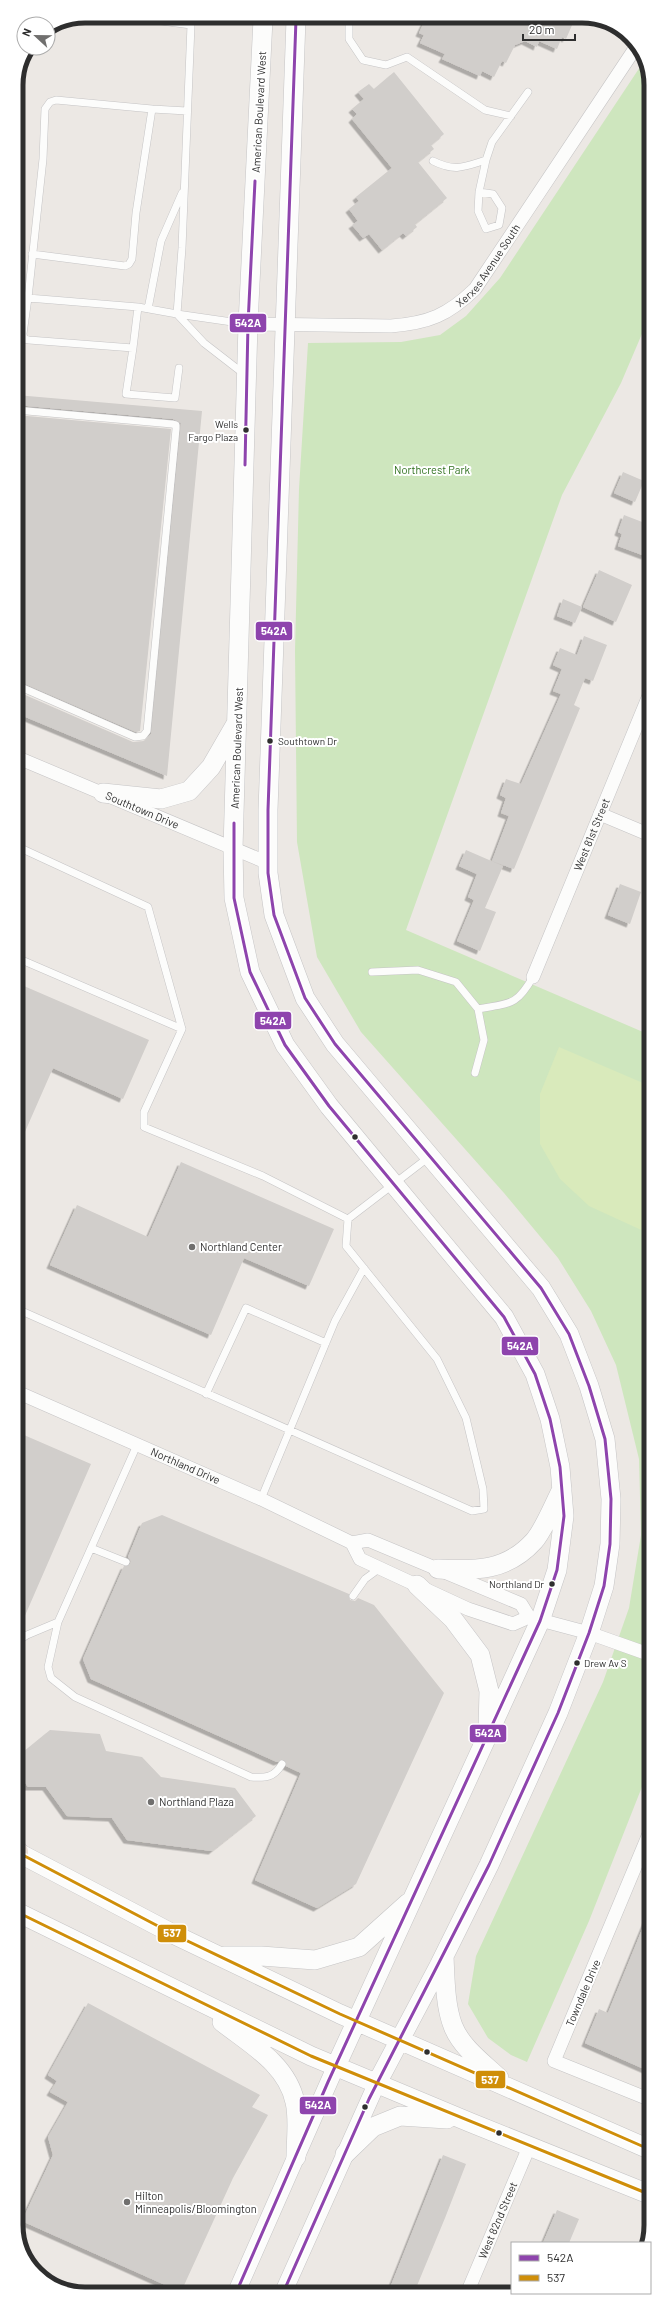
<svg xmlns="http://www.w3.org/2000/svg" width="667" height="2310" font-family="Barlow,sans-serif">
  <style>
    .green { fill: #cee6be }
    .pitch { fill: #d9eabb }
    .building { fill: #d1cecb; filter: url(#shadow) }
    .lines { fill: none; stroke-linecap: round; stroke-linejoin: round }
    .service-casing { stroke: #c5c4c5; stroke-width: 8 }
    .minor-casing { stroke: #c5c4c5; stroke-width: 14 }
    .tertiary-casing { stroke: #c5c4c5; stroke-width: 18 }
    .secondary-casing { stroke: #c5c4c5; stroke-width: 20 }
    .motorway-casing { stroke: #c6c5c4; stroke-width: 23 }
    .service { stroke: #fcfcfb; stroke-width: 7 }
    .minor { stroke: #fcfcfb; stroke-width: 13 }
    .tertiary { stroke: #fcfcfb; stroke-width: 17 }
    .secondary { stroke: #fcfcfb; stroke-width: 19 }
    .motorway { stroke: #eadfd6; stroke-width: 22 }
    .bus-1-casing { stroke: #fff; stroke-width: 6 }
    .bus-2-casing { stroke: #fff; stroke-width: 6 }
    .bus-1 { stroke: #8e44ad; stroke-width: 3 }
    .bus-2 { stroke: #cf8e09; stroke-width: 3 }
    .bus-dot { fill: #2e2e2e; stroke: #fff; stroke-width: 1.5 }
    .poi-dot { fill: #706f6e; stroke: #fff; stroke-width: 1.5 }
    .labels { text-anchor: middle; stroke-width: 4; stroke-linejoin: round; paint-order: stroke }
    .bus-label { font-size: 10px; fill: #2e2e2e; stroke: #fff; text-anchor: end }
    .street-label { font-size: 11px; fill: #2e2e2e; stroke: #fff }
    .park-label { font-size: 11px; fill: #2c6e1b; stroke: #fff }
    .poi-label { font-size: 11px; fill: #2e2e2e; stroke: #fff; text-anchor: start }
    .rim { fill: none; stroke: #2e2e2e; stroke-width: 5 }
    .line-badge { stroke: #fff; stroke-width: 1.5 }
    .badge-label { font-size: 11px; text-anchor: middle; font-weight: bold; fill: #fff }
  </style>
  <defs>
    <filter id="shadow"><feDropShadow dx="-3.5" dy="3.5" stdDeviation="0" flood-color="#0004"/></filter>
  </defs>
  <rect width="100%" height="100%" fill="#ece8e4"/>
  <path class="green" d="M 644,61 L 650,71 L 650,315 L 621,383 L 562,495 L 406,930 L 650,1035 L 651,1764 L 589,1921 L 527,2062 L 511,2055 L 488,2038 L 468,2004 L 476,1956 L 603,1682 L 629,1608 L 641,1535 L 639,1459 L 616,1365 L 591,1311 L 558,1258 L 504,1193 L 361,1032 L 317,957 L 297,842 L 295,651 L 299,489 L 308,343 L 401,342 L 440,335 L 466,316 L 500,278 Z"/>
  <path class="pitch" d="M 559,1047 L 650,1086 L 650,1234 L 589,1206 L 560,1179 L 540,1144 L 540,1094 Z"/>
  <path class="building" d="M 576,16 L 566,39 L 562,37 L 557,49 L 539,41 L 537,47 L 525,41 L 515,45 L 506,63 L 502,61 L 494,77 L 482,71 L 480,76 L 442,59 L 445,54 L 420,43 L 424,35 L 419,33 L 426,18 Z
    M 394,72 L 444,134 L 431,145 L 434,149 L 418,162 L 447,198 L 415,224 L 417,227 L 406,236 L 403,233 L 382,250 L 369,234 L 363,238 L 352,225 L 358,221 L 349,209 L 359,201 L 356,197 L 392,168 L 352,119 L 357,114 L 352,109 L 364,99 L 358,92 L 369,84 L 374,89 Z
    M 16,395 L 202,411 L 167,776 L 16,713 L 16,691 L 133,742 L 144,741 L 151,734 L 181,423 L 173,419 L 16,405 Z
    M 16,415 L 171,429 L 140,731 L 136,732 L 16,680 Z
    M 623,472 L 644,481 L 635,502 L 614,493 Z
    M 624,515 L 650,525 L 650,542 L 645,556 L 618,546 L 622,534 L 618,532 Z
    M 599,570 L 632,585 L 616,622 L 583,607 Z
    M 563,599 L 582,607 L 575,623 L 557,616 Z
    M 584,636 L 607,645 L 593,681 L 585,678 L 574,705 L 580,708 L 514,869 L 492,861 L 509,816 L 501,813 L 506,798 L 500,795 L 506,779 L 521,784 L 561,694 L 553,691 L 562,669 L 553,665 L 560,648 L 577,655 Z
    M 466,850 L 503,866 L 485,908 L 496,912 L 480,951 L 457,941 L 474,900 L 468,897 L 477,874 L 459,866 Z
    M 620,884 L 641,892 L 630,924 L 608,915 Z
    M 17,983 L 149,1040 L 123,1099 L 53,1068 L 17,1150 Z
    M 181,1162 L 334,1229 L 309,1286 L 244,1258 L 211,1335 L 50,1265 L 77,1205 L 148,1237 Z
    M 17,1432 L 91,1464 L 17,1634 Z
    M 162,1515 L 349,1594 L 350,1600 L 355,1601 L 358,1598 L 374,1605 L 444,1693 L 356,1884 L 317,1908 L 255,1880 L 301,1773 L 286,1766 L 284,1760 L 277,1762 L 91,1679 L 83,1659 L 124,1566 L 130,1564 L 131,1561 L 128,1557 L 142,1523 Z
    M 50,1730 L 100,1734 L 106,1751 L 142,1757 L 161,1777 L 235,1788 L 256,1816 L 212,1851 L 127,1840 L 112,1818 L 67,1816 L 46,1787 L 28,1787 L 17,1771 L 17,1757 Z
    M 650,1910 L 651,2005 L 642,2027 L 651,2031 L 651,2072 L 585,2043 L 599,2009 L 608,2013 Z
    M 88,2003 L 260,2095 L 252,2107 L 268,2115 L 233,2178 L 181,2292 L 22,2221 L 53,2155 L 48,2137 L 68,2102 L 50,2092 L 57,2081 L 48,2075 Z
    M 443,2155 L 466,2164 L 445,2218 L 414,2293 L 388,2293 Z
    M 557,2210 L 579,2219 L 569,2243 L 543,2243 Z"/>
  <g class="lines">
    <g class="service-casing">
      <path id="service" d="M 349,18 L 349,39 L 363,60 L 386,65 L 407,57 L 485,110 L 511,116
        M 154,20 L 191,25 L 191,20
        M 191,25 L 182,248 L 177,314 L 246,324
        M 433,161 C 455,172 464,167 486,160
        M 479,192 L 493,194 L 502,208 L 499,225 L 486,229 L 478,211 L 479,192 L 486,160 L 492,142 L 528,92
        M 32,254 L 125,266 L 129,264 L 132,259 L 136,213 L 152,109 L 187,111
        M 28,298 L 43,159 L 45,109 L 50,102 L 56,100 L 152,109
        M 138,307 L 133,348 L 29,340 L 24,339 L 23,334 L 28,298 L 138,307 L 177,314 L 204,343 L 244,374
        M 148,309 L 161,241 L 182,193
        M 133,348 L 126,394 L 175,398 L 179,368
        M 16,410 L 172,424 L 176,425 L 176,429 L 147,731 L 143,736 L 135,737 L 16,685
        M 16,846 L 148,907 L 182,1029 L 144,1112 L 144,1127 L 263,1176 L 348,1219
        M 17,958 L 182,1029
        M 372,972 L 418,970 L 456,982 L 478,1009 L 484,1040 L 475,1073
        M 478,1009 C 509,1003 516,1007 533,977
        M 17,1224 L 17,1227
        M 17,1309 L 472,1511 L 484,1509 L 483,1489 L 466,1418 L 437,1359 L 346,1246 L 348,1219 L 429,1157
        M 206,1394 L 246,1308 L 326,1343
        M 261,1499 L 335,1321 L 364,1268
        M 91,1548 L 126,1562
        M 353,1596 L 365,1579 L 380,1568
        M 58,1622 L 48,1667 L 51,1678 L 75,1697 L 251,1777 C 265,1778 274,1778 282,1764
        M 17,1642 L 27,1635 L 58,1622 L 137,1445"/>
    </g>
    <g class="minor-casing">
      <g id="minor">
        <path id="s1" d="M 248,324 L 391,326 C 429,323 448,315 475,289 L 636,47"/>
        <path id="s2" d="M 16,757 L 268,863"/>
        <path d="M 600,814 L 650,835"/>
        <path id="s3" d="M 533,977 L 650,693"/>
        <path id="s4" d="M 17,1392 L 261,1499 L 352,1543 L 368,1540 L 521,1604 L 529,1617 L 589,1633 L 651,1655"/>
        <path d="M 352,1543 L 360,1559 L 468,1609 L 513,1624 L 529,1617"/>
        <path d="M 651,1829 L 554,2061 L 651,2100"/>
        <path id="s5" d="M 467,2293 L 529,2147"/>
      </g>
    </g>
    <g class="tertiary-casing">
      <path id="tertiary" d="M 236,2293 L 336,2066
        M 283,2293 L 377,2083"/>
    </g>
    <g class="secondary-casing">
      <path id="secondary" d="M 263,19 L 248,324 L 233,849 L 234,898 L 250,972 L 285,1045 L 329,1106 L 504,1317 L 535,1374 L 550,1419 L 560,1467 L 564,1516 L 557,1570 L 540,1621 L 336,2066
        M 296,19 L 268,810 L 268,873 L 274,915 L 305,998 L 335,1044 L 541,1288 L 569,1334 L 589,1386 L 605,1439 L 611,1499 L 610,1544 L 604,1586 L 589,1633 L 558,1713 L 489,1865 L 439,1966 L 377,2083
        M 103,793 L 161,799 L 189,791 L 211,767 L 237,722
        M 438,1569 C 476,1571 507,1571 534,1541 C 544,1530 555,1502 562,1489
        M 417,1585 L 453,1619 L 480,1655 L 489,1691 L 488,1728
        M 17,1852 L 175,1935 L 340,2014 L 651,2150
        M 17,1912 L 311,2056 L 469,2122 L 651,2195
        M 224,1956 L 261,1956 L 315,1960 L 359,1947 L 408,1903
        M 444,1956 C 445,1977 445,2006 453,2026 C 461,2047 483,2063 499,2078
        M 222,2022 C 250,2044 287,2064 295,2102 C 299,2119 296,2139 296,2157
        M 345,2154 L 373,2127 L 400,2116 L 447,2119"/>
    </g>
    <g class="motorway-casing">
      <path id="motorway" d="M 17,1853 L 17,1852"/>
    </g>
    <use href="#service" class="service"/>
    <use href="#minor" class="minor"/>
    <use href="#tertiary" class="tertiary"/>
    <use href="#secondary" class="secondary"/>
    <use href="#motorway" class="motorway"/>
    <g class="bus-1-casing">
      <path id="bus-1" d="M 245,465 L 248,324 L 255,181
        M 234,823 L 234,898 L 250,972 L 285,1045 L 329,1106 L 504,1317 L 535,1374 L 550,1419 L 560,1467 L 564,1516 L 557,1570 L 540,1621 L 328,2082 L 236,2293
        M 283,2293 L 369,2099 L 489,1865 L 558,1713 L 589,1633 L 604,1586 L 610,1544 L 611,1499 L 605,1439 L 589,1386 L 569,1334 L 541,1288 L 335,1044 L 305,998 L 274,915 L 268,873 L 268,810 L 296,19"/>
    </g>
    <g class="bus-2-casing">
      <path id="bus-2" d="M 17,1852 L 175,1935 L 340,2014 L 651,2150
        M 17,1912 L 311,2056 L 651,2195"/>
    </g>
    <use href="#bus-1" class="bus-1"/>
    <use href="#bus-2" class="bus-2"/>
  </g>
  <g class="bus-dot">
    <circle cx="246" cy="430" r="3.5"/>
    <circle cx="270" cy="741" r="3.5"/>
    <circle cx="355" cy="1137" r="3.5"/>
    <circle cx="552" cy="1584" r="3.5"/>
    <circle cx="577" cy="1663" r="3.5"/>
    <circle cx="427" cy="2052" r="3.5"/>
    <circle cx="365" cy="2107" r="3.5"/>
    <circle cx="499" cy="2133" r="3.5"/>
  </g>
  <g class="poi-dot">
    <circle cx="192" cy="1247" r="4"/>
    <circle cx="151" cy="1802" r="4"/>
    <circle cx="127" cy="2202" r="4"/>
  </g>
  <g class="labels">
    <g class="bus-label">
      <text x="238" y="428">Wells<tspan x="238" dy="13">Fargo Plaza</tspan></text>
      <text x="278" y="745" text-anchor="start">Southtown Dr</text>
      <text x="544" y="1588">Northland Dr</text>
      <text x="584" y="1667" text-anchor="start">Drew Av S</text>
    </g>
    <g class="street-label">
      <text transform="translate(259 112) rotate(-87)" y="4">American Boulevard West</text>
      <text dy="4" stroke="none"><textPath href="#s1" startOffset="264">Xerxes Avenue South</textPath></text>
      <text transform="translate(237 748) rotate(-88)" y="4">American Boulevard West</text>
      <text dy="4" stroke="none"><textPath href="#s2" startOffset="137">Southtown Drive</textPath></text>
      <text dy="4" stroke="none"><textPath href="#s3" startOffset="154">West 81st Street</textPath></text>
      <text dy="4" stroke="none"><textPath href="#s4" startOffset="184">Northland Drive</textPath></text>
      <text transform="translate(583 1993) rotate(-67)" y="4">Towndale Drive</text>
      <text dy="4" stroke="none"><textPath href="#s5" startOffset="79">West 82nd Street</textPath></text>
    </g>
    <g class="park-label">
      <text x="432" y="474">Northcrest Park</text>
    </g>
    <g class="poi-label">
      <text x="200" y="1251">Northland Center</text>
      <text x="159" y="1806">Northland Plaza</text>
      <text x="135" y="2200">Hilton<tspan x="135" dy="13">Minneapolis/Bloomington</tspan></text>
    </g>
  </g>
  <path d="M0 0H667V2310H0ZM85 23H582A62 62 0 0 1 644 85V2225A62 62 0 0 1 582 2287H85A62 62 0 0 1 23 2225V85A62 62 0 0 1 85 23Z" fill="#fff" fill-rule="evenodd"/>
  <path class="rim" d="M85 23H582A62 62 0 0 1 644 85V2225A62 62 0 0 1 582 2287H85A62 62 0 0 1 23 2225V85A62 62 0 0 1 85 23Z"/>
  <g class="line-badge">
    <rect x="229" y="313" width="38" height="20" rx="4" fill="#8e44ad"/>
    <rect x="255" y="621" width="38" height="20" rx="4" fill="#8e44ad"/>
    <rect x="254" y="1011" width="38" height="19" rx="4" fill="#8e44ad"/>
    <rect x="501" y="1336" width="38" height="20" rx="4" fill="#8e44ad"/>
    <rect x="469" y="1724" width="38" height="19" rx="4" fill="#8e44ad"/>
    <rect x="157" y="1924" width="30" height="19" rx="4" fill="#cf8e09"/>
    <rect x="475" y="2070" width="31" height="19" rx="4" fill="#cf8e09"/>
    <rect x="299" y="2096" width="38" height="19" rx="4" fill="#8e44ad"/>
  </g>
  <g class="badge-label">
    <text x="248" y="327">542A</text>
    <text x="274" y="635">542A</text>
    <text x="273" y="1025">542A</text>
    <text x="520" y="1350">542A</text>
    <text x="488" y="1737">542A</text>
    <text x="172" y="1937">537</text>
    <text x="490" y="2084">537</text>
    <text x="318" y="2109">542A</text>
  </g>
  <rect x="511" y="2242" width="140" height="52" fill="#ffffff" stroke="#ababab"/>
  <rect x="519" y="2255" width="20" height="6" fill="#8e44ad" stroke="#ababab"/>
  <text x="547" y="2262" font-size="12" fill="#2e2e2e">542A</text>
  <rect x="519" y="2275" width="20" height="6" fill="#cf8e09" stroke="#ababab"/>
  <text x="547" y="2282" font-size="12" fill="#2e2e2e">537</text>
  <g transform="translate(36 36) rotate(292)"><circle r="19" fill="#ffffff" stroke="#ababab"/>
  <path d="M0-3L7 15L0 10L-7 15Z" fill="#706f6e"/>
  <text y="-6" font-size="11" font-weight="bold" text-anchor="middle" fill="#2e2e2e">N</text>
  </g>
  <path d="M523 34v6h52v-6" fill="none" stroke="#2e2e2e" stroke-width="2"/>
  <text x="529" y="34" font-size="12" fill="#2e2e2e" stroke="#ffffff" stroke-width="3" paint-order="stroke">20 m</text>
</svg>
